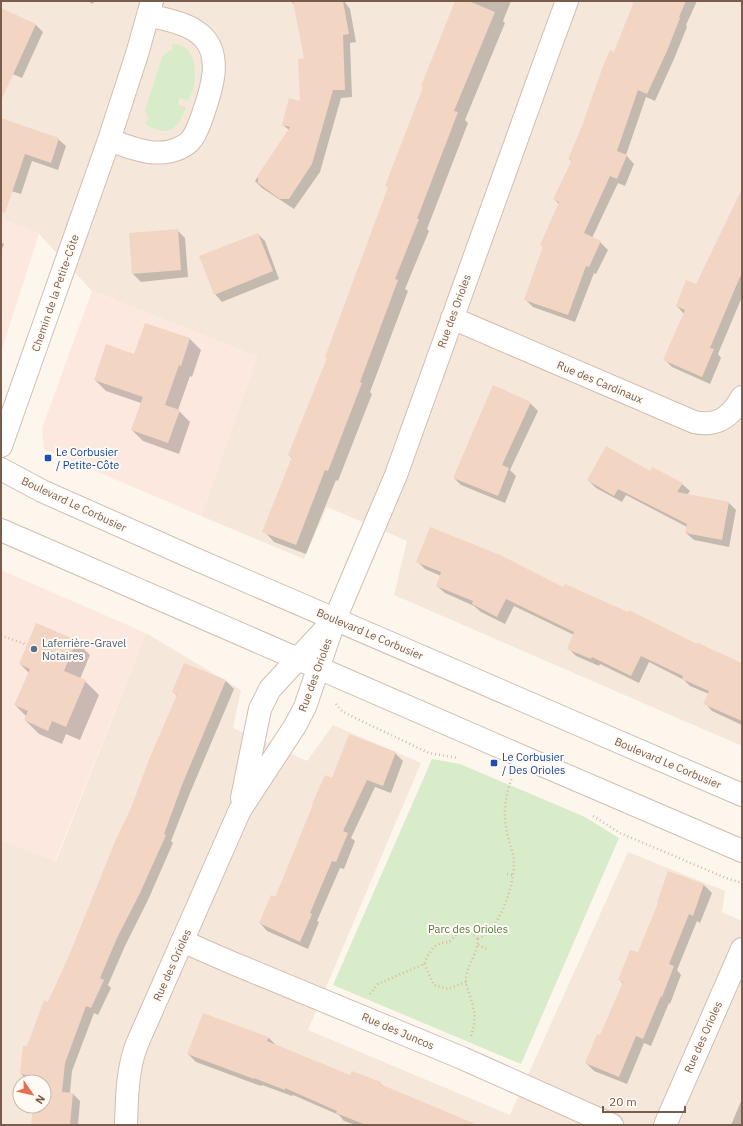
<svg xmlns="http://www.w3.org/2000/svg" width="743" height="1126" font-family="'IBM Plex Sans',sans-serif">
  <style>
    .residential { fill: #f5e8da; fill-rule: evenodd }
    .commercial { fill: #fde8e0 }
    .green { fill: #d8ecc9 }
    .shadow { fill: #0003 }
    .building { fill: #f3d5c3 }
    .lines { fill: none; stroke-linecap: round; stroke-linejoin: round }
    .minor-casing { stroke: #d1beb0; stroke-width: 24 }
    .path { stroke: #d9b8a5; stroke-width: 2.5; stroke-dasharray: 1 3; stroke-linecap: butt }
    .minor { stroke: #fff; stroke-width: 22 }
    .transit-dot { fill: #1a4fb4; stroke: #fffaf3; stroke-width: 1.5 }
    .service-dot { fill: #5c6f8a; stroke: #fffaf3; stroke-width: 1.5 }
    .labels { text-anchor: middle; stroke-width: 4; stroke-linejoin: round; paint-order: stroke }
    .street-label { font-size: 11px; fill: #7a5c4d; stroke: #fffaf3 }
    .transit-label { font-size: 11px; fill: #164399; stroke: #fffaf3; text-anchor: start }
    .service-label { font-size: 11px; fill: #4e5e75; stroke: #fffaf3; text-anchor: start }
    .park-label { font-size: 11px; fill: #537a41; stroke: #fffaf3 }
  </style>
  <rect width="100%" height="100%" fill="#fdf6ec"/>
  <path class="residential" d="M 1,1 L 742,1 L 742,746 L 394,595 L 407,541 L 327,507 L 304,559 L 201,516 L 257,357 L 92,291 L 39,234 L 1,219 Z
    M 146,633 L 241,690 L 233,728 L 307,761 L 333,725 L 421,763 L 308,1030 L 510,1115 L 628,852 L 725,891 L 722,912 L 742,921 L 742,1125 L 1,1125 L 1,840 L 56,861 ZM 20,1082 L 44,1082 L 44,1106 L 20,1106 Z"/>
  <path class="commercial" d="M 1,219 L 39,234 L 1,352 Z
    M 92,291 L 257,357 L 201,516 L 44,449 L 42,428 Z
    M 1,570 L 146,633 L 55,861 L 1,840 Z"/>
  <path class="green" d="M 172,44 C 195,43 198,72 193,89 C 192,93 189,97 188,101 L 180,98 L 178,105 L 186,107 C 184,112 182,118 179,122 C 171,135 155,132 145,123 L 149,119 L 145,111 L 162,57 L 169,51 L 173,50 Z
    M 432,759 L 460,764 L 585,817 L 619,838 L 521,1064 L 333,985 Z"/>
  <path class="shadow" d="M 87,1 L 94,1 L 93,4 Z
    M 291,1 L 344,1 L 350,9 L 356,42 L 350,43 L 352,97 L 341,98 L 320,172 L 294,209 L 262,188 L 255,181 L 289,130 L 283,125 L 301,102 L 305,59 L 295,6 Z
    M 457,1 L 511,1 L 503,21 L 505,23 L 465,120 L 468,123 L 427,229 L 429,231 L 405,289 L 408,291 L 370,392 L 372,394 L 338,481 L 336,480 L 306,554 L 274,542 L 264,531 L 292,458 L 289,455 L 328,358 L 389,189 L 387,186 Z
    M 635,1 L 697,1 L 686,25 L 687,27 L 674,59 L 655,101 L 646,97 L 626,155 L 634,164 L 625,186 L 618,183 L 592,238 L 600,242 L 608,250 L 596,274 L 594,273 L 575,322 L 533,307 L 526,300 L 544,248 L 541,244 L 559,204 L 554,199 L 572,161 L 569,159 L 615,53 Z
    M 1,9 L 36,25 L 43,32 L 22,78 L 1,69 Z
    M 1,119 L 58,139 L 66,146 L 58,170 L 32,161 L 21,194 L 1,188 Z
    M 742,191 L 742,297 L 718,354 L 721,358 L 710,384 L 672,367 L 665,360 L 684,314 L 677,306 L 697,285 Z
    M 177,230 L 185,238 L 188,277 L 141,282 L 133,274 L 130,234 Z
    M 258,234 L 265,241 L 279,279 L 222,302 L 215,294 Z
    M 1,242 L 4,244 L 1,251 Z
    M 146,324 L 190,339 L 201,350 L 192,377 L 190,376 L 178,410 L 190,422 L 179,454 L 143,441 L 132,430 L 141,403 L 106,391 L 95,380 L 135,355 Z
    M 530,403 L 538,411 L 510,470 L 516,476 L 505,503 L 461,485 L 454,478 Z
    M 651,472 L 682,484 L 690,491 L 687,495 L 728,502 L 736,510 L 729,547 L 694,540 L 686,533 L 687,527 L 626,495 L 622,502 L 596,488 L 588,480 Z
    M 417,561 L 564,589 L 742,664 L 742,725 L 712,711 L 705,703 L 709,694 L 690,686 L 684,680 L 649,662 L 639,683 L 600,664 L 599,666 L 576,656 L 568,648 L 574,635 L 514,606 L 505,624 L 481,612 L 474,606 L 445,593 L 437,586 L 441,576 L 425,569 Z
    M 76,641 L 90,655 L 80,679 L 85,681 L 99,695 L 80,740 L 66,734 L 62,744 L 39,734 L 25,720 L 26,716 L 15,705 L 29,673 L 20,664 Z
    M 184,664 L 226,681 L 234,689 L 190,793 L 171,841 L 173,843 L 148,900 L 125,946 L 108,985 L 111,988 L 98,1015 L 94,1013 L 72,1071 L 70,1093 L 73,1094 L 80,1101 L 78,1125 L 32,1125 L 34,1106 L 44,1106 L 44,1082 L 29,1082 L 21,1074 L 27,1047 L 71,954 L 132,809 L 178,697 L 173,692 Z
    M 395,753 L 403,761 L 391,793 L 375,787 L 351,838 L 355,841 L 344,869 L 340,868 L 317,921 L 319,922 L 308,949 L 267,931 L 260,923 L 275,898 L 332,779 Z
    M 669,872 L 704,885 L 712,893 L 700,923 L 697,921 L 677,970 L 681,975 L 670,1004 L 669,1003 L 651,1046 L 644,1043 L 627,1084 L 594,1071 L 586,1063 L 601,1036 L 623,984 L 620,980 L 638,954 L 659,903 Z
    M 269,1038 L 276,1045 L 351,1077 L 380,1083 L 383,1086 L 469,1125 L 356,1125 L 344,1121 L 339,1115 L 293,1095 L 292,1096 L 262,1085 L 261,1086 L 196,1062 L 188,1054 Z
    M 742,1099 L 742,1125 L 731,1125 Z"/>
  <path class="building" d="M 293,1 L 343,1 L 349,34 L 343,35 L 345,90 L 333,90 L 312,164 L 289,199 L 280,199 L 258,183 L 258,175 L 290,127 L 282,125 L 289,98 L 300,101 L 298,59 L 304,58 Z
    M 455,1 L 469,1 L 495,12 L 454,111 L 458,112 L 417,219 L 419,219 L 395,279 L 398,280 L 360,382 L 362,383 L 328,471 L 325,470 L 296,545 L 262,532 L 292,457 L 288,455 L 327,358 L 325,357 L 388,187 L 385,186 L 423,87 L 421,86 Z
    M 634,1 L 686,1 L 679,17 L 680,18 L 667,51 L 647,94 L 638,90 L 617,151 L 627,155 L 617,179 L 610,176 L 584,233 L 601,241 L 589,267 L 586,266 L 568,315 L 524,300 L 543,246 L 540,245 L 559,202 L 553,199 L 572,160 L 568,159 L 582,126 L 603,66 L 610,50 L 614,52 Z
    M 1,8 L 36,24 L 1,101 Z
    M 1,118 L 59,138 L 51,163 L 25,154 L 5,213 L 1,212 Z
    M 742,189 L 742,272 L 710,348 L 714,349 L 702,377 L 663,360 L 685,310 L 676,306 L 686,280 L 696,284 Z
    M 178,229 L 181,270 L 132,274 L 129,233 Z
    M 258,233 L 273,271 L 214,295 L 199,256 Z
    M 145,323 L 190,338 L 181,366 L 179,365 L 165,405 L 180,410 L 168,443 L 131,430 L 143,397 L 94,380 L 106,344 L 134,354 Z
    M 493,385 L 531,402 L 502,465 L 509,468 L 498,496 L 453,478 Z
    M 606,446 L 650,471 L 652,467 L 683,483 L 677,492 L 729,502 L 722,540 L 685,533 L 687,524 L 618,489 L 614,496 L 587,480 Z
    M 430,527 L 500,555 L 563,587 L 565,584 L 628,612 L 629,610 L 697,644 L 698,643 L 742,663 L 742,721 L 703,704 L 709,691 L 682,679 L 683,676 L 641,656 L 631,676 L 592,657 L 591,659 L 567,649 L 574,632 L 506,599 L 497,617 L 472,604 L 473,601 L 436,586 L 441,572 L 416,562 Z
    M 36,623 L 77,640 L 64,671 L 86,680 L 66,727 L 52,721 L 48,731 L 24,720 L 28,711 L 14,705 L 30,669 L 19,664 Z
    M 184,663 L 226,680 L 182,785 L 164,834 L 166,835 L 140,893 L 117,938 L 100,978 L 104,980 L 91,1008 L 86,1006 L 65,1063 L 62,1092 L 73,1093 L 70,1125 L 31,1125 L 33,1106 L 44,1106 L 44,1082 L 35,1082 L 35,1076 L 20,1074 L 23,1046 L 27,1046 L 44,1000 L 48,1002 L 70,953 L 116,839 L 131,808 L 150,757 L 177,695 L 172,692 Z
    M 349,734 L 396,752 L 383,786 L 367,780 L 343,831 L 348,833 L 336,862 L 332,861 L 310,913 L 312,914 L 300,942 L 259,923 L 271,895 L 275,897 L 290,861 L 313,804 L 312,804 L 325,775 L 332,778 Z
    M 668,871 L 704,884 L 693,916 L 689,914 L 669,964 L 674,966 L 662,997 L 661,996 L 643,1039 L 636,1036 L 619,1077 L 585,1063 L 597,1034 L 600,1035 L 623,982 L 618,980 L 630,950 L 638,952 L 658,903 L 657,902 Z
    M 203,1013 L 269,1037 L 267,1041 L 350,1075 L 352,1071 L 381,1082 L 380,1084 L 478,1125 L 366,1125 L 336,1113 L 337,1111 L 285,1088 L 285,1090 L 254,1078 L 254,1079 L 187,1054 Z"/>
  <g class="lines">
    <g class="minor-casing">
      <path id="minor" d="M 109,140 C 132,148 156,159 180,148 C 183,146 188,144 190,141 C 196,135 199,125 202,117 C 210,94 223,59 204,38 C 190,23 167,20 148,15
        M 452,318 L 694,422 C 717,427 731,417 742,397
        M 1,446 L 109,140 L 137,54 L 152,1
        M 1,469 L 42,491 L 193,558 L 742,795
        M 1,530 L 521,756 L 742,851
        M 242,798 L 260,709 L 270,689 L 331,623
        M 182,941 L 230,962 L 462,1058 L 612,1125
        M 126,1125 C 127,1097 127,1070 137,1044 L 240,810 L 295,726 L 305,707 L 335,619 L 396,475 L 550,47 L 567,1
        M 665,1125 L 742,949"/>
    </g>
    <path class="path" d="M 1,635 L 27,645
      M 336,704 L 342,711 L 351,716 L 429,753 L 458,758
      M 593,816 L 620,833 L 726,878 L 742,883
      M 507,874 L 513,875
      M 478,939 C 500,930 514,885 514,863 C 514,852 509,843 507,833 C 503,815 505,795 512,778
      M 478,945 L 489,950
      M 424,964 L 434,985 L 448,989 L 466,982
      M 370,994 L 378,984 L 424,964 L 428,955 L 434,947 L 441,943 L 449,942 L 460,931 C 464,930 468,931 472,934 L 471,933 L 478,939
      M 471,1036 C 477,1018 475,1011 469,993 C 468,989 466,985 466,981 C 465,967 478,954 478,939"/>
    <use href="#minor" class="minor"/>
  </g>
  <g class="transit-dot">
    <rect x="44" y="454" width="8" height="8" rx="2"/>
    <rect x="490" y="759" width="8" height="8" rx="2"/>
  </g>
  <circle class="service-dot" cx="34" cy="649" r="4"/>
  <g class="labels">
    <g class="street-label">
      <text transform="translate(55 293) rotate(-71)" y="4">Chemin de la Petite-Côte</text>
      <text transform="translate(454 311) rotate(-70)" y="4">Rue des Orioles</text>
      <text transform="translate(600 382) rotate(23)" y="4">Rue des Cardinaux</text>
      <text transform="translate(74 504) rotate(25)" y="4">Boulevard Le Corbusier</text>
      <text transform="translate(370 634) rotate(23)" y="4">Boulevard Le Corbusier</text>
      <text transform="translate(315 675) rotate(-70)" y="4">Rue des Orioles</text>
      <text transform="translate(668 763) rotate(23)" y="4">Boulevard Le Corbusier</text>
      <text transform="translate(172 965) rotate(-66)" y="4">Rue des Orioles</text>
      <text transform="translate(398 1031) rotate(23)" y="4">Rue des Juncos</text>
      <text transform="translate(703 1037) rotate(-66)" y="4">Rue des Orioles</text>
    </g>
    <g class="transit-label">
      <text x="56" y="456">Le Corbusier<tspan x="56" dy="13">/ Petite-Côte</tspan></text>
      <text x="502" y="761">Le Corbusier<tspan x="502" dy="13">/ Des Orioles</tspan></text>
    </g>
    <g class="service-label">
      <text x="42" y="647">Laferrière-Gravel<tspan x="42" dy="13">Notaires</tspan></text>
    </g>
    <g class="park-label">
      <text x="468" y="933">Parc des Orioles</text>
    </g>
  </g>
  <rect width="743" height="1126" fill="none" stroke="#7a5c4d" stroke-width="4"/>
  <g transform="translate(32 1094) rotate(124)"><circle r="19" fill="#fffaf3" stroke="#cabbb1"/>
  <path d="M0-3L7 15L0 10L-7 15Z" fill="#e76f51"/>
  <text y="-6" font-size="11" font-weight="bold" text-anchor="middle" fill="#7a5c4d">N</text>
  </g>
  <path d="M603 1106v6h82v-6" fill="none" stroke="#7a5c4d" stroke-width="2"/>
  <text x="609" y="1106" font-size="12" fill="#7a5c4d" stroke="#fffaf3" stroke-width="3" paint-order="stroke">20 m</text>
</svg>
